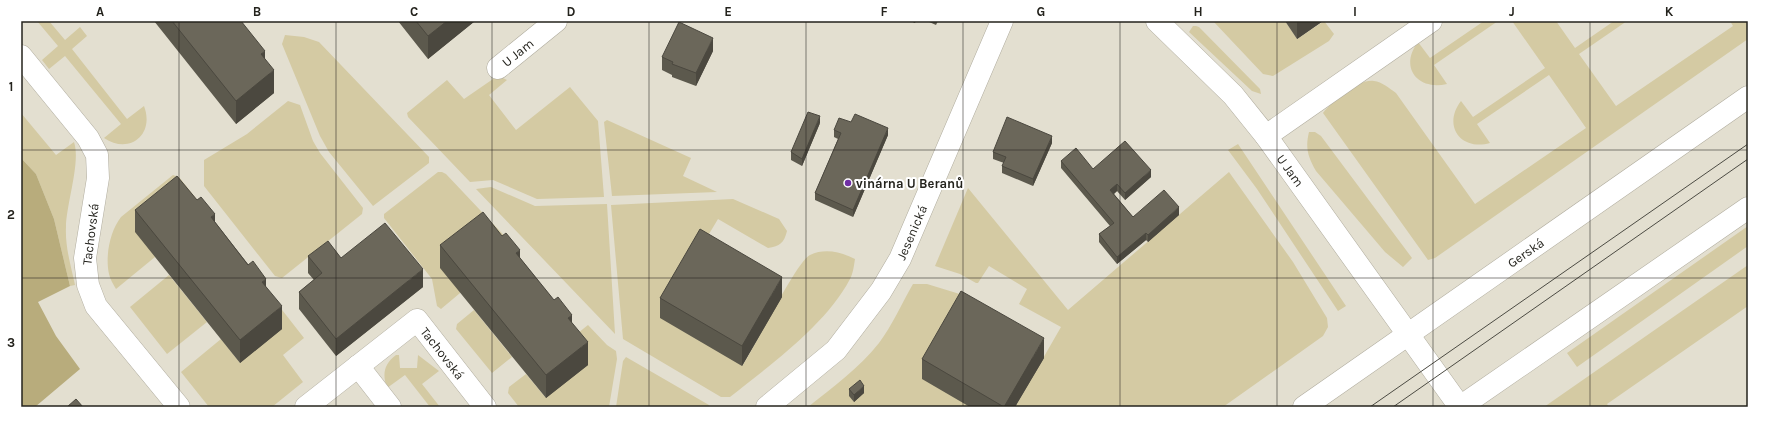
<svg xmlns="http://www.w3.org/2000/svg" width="1769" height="428" font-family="Karla,sans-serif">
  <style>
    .green { fill: #d4caa3 }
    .forest { fill: #b8ac7c }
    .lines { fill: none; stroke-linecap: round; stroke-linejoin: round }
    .minor-casing { stroke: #b0ac9e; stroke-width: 23 }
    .minor { stroke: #fff; stroke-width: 22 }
    .tram { stroke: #4c4b43; stroke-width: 1 }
    .wall { fill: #5c594d }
    .shaded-wall { fill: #4b483f }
    .building { fill: #6b675a; stroke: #4b483f }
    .grid { fill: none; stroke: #24231d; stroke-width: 1; stroke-opacity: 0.55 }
    .poi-dot { fill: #702fa5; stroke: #fff; stroke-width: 1.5 }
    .labels { text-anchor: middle; stroke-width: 4; stroke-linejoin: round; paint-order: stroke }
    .street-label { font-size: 13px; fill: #24231d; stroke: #fff }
    .poi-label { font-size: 13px; font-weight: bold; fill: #24231d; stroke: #fff; text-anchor: start }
    .neatline { fill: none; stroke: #24231d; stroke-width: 1.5 }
    .grid-label { font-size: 13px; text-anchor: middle; font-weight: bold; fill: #24231d }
  </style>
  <rect width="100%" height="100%" fill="#e3dfd0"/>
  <path class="green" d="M 37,21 L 49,21 L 65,40 L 80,27 L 87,36 L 72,49 L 127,119 L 144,106 C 155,135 129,155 104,138 L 121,124 L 65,56 L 49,69 L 42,60 L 58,46 Z
    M 1213,21 L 1285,21 L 1297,39 L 1324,21 L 1334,34 L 1329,41 L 1273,76 L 1263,74 Z
    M 1484,21 L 1498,21 L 1434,65 L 1447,84 C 1417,91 1399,67 1418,42 L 1430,58 Z
    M 1512,21 L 1556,21 L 1575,48 L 1614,21 L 1627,21 L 1579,54 L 1616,106 L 1733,26 L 1730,21 L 1748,21 L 1748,39 L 1435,258 L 1428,260 L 1323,113 C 1333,101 1356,79 1374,81 C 1382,82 1389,88 1396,93 L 1475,204 L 1586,128 L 1549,75 L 1477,124 L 1490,143 C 1461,151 1442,126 1461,101 L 1473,117 L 1545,68 Z
    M 1193,26 L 1196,26 L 1199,27 L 1260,89 L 1261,94 L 1252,91 L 1189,32 Z
    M 285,35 L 304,37 L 319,42 L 429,157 L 429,163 L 373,206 L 329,152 L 320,136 L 282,44 Z
    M 503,78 L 507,80 L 489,95 L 516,130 L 570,87 L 598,121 L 604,197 L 537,199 L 493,180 L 470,182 L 408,117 L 407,113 L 447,80 L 464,99 L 493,79 Z
    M 288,101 L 300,105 L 313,141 L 320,153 L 363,208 L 362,214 L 282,278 L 275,276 L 204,186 L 204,160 L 247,134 Z
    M 21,113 L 56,155 L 74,142 C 81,162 66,205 66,227 C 65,247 71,266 75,285 L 70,286 L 54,219 L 36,174 L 21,158 Z
    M 607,120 L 691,158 L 683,176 L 717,192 L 612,196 L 604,122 Z
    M 1309,132 L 1315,132 L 1321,136 L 1412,258 L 1403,267 L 1385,252 L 1316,171 C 1308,157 1305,148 1309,132 Z
    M 1238,144 L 1346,306 L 1338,311 L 1257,189 L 1228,150 Z
    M 438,172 L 442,172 L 446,174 L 515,247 L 441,309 L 437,306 L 432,279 L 384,218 L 384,214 Z
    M 1229,172 L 1293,262 L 1327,318 L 1328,327 L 1323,336 L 1223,407 L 1015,407 L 1061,327 L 1019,304 L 1027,289 L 989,266 L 978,283 L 976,283 L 960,274 L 935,266 L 968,188 L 1068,310 Z
    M 173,175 L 179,177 L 207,212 L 155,257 L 116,289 C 113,284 110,279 109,274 C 105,256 110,231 121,217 Z
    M 491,187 L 535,206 L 607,204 L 615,334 L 476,189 Z
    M 733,199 L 779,219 L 787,231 C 784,243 780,246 768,248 L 718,219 L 700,249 L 742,366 C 755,347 796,262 810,255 C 825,248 841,252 855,259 C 854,265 853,274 850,279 C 826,325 770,365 730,397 L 721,397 L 623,339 L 611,205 Z
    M 1748,226 L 1748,246 L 1577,367 L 1567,353 Z
    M 1748,265 L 1748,306 L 1607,404 L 1609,407 L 1544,407 Z
    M 169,275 L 207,322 L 167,354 L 130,307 Z
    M 913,284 L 927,284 L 963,295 L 970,407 L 808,407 C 832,388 859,368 879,343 C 892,326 902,303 913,284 Z
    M 272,297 L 304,338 L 283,355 L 303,382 L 272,407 L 209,407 L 181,372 L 221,339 L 240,363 Z
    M 474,310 L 512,357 L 492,373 L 456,329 L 457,324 Z
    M 588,325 L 607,345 L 616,351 L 617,359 L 609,407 L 519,407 L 508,393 L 509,387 L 526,374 L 545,397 L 568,341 Z
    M 396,355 L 399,355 L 400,368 L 417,368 L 418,355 L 439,371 L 422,384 L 440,407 L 430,407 L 405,375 L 387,388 C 382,374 384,364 396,355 Z
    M 626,357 L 709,405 L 709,407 L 616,407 L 623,361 Z"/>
  <path class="forest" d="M 21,158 L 36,174 L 54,219 L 70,286 L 38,302 L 56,336 L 80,369 L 35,407 L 21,407 Z"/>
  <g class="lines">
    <g class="minor-casing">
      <g id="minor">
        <path id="s1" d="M 1157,21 L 1233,95 L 1266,136 L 1460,407"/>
        <path d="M 21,56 L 88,138 L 97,155 L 98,178 L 85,258 L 88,285 L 96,306 L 179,407"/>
        <path id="s2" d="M 498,68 L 556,21"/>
        <path d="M 1266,136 L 1431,21"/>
        <path d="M 358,366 L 390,407"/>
        <path id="s3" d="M 306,407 L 417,320 L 485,407"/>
        <path id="s4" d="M 767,407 L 836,350 L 881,291 L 900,259 L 1002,21"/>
        <path id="s5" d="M 1304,407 L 1748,97"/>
        <path d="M 1460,407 L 1748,208"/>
      </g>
    </g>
    <use href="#minor" class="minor"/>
    <path class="tram" d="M 1370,407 L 1748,144
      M 1393,407 L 1748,159"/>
  </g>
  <path class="wall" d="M 154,21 L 241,21 L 265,59 L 274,93 L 236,124 Z
    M 398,21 L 475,21 L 428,59 Z
    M 910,21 L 916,21 L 915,23 Z
    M 927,21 L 938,21 L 936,25 Z
    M 1285,21 L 1323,21 L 1297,39 Z
    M 713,51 L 696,86 L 672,77 L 672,75 L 662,70 L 662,57 Z
    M 820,123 L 802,166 L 791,160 L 791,152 Z
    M 834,130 L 888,135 L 853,217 L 815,200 L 815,193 L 838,139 L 834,137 Z
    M 1052,143 L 1033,186 L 1002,173 L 1002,166 L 1004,163 L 993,159 L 993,152 Z
    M 1061,161 L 1093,169 L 1151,177 L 1125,200 L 1117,191 L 1114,194 L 1133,217 L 1179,215 L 1148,242 L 1146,240 L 1117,264 L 1099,242 L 1099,234 L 1110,226 L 1061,168 Z
    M 135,210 L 215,222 L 266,287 L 282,329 L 240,363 L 135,232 Z
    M 440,245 L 520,258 L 572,323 L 588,365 L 546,398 L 440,268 Z
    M 308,256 L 341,258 L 423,287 L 336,356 L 299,309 L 299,292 L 314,280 L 308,273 Z
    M 782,297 L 742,366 L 660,318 L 660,298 Z
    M 1044,358 L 1015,407 L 970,407 L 922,379 L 922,359 Z
    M 849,389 L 864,393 L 854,402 L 849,396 Z"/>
  <path class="shaded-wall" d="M 447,21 L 475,21 L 428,59 L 428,36 Z
    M 1297,21 L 1323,21 L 1297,39 Z
    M 713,38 L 713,51 L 696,86 L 696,73 Z
    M 265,51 L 265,73 L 261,54 Z
    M 274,70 L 274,93 L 236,124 L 236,101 Z
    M 820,116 L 820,123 L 802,166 L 802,159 Z
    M 888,128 L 888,135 L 853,217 L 853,210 Z
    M 1052,136 L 1052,143 L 1033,186 L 1033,179 Z
    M 1151,170 L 1151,177 L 1125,200 L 1125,193 Z
    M 1117,184 L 1117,191 L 1110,197 L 1110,190 Z
    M 1179,207 L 1179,215 L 1148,242 L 1148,235 Z
    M 215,214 L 215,237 L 211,217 Z
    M 1146,233 L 1146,240 L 1117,264 L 1117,257 Z
    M 520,250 L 520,273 L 516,253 Z
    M 423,269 L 423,287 L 336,356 L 336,339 Z
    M 782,277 L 782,297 L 742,366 L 742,346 Z
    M 266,279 L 266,302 L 262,282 Z
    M 282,306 L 282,329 L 240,363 L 240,340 Z
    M 572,315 L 572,338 L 568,318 Z
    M 1044,338 L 1044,358 L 1015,407 L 1004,407 Z
    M 588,342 L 588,365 L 546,398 L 546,375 Z
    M 864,386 L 864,393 L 854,402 L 854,395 Z"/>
  <path class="building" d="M 172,21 L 241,21 L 265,51 L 261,54 L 274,70 L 236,101 Z
    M 416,21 L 447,21 L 428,36 Z
    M 679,22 L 713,38 L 696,73 L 672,64 L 673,62 L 662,57 Z
    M 808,112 L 820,116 L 802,159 L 791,152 Z
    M 855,114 L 888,128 L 853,210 L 815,193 L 841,133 L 834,130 L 839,118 L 851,122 Z
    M 1007,117 L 1052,136 L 1033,179 L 1002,166 L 1006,157 L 993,152 Z
    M 1125,141 L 1151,170 L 1125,193 L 1117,184 L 1110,190 L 1133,217 L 1164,190 L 1179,207 L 1148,235 L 1146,233 L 1117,257 L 1099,234 L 1114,223 L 1061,161 L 1076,148 L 1093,169 Z
    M 177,176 L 197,200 L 201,197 L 215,214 L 211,217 L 248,265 L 253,261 L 266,279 L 262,282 L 282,306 L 240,340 L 135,210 Z
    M 483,212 L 502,236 L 506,233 L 520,250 L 516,253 L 554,300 L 558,297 L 572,315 L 568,318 L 588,342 L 546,375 L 440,245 Z
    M 385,223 L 423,269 L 336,339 L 299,292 L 322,273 L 308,256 L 328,241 L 341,258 Z
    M 700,229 L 782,277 L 742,346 L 660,298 Z
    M 961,291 L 1044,338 L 1004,407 L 922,359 Z
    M 860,380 L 864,386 L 854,395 L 849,389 Z
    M 76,399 L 83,407 L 67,407 Z"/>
  <path class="grid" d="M 179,21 L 179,407M 336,21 L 336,407M 492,21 L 492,407M 649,21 L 649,407M 806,21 L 806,407M 963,21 L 963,407M 1120,21 L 1120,407M 1277,21 L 1277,407M 1433,21 L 1433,407M 1590,21 L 1590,407M 21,150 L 1748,150M 21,278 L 1748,278"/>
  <circle class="poi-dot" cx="848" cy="183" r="4"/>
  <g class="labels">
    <g class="street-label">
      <text dy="5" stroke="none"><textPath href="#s2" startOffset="25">U Jam</textPath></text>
      <text dy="5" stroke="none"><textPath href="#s1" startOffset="201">U Jam</textPath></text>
      <text dy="5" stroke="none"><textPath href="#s4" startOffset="230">Jesenická</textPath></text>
      <text transform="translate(90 234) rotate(-83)" y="5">Tachovská</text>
      <text dy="5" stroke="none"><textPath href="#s5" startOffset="270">Gerská</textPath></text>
      <text dy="5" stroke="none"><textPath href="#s3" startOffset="183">Tachovská</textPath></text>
    </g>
    <g class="poi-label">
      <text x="856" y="188">vinárna U Beranů</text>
    </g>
  </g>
  <rect width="1769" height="428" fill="none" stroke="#ffffff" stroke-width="44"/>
  <rect x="22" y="22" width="1725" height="384" class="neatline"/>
  <g class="grid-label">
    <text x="100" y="16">A</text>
    <text x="257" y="16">B</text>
    <text x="414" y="16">C</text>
    <text x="571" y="16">D</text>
    <text x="728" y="16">E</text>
    <text x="884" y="16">F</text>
    <text x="1041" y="16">G</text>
    <text x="1198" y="16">H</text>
    <text x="1355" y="16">I</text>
    <text x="1512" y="16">J</text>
    <text x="1669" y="16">K</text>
    <text x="11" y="91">1</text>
    <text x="11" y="219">2</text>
    <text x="11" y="347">3</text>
  </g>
</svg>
